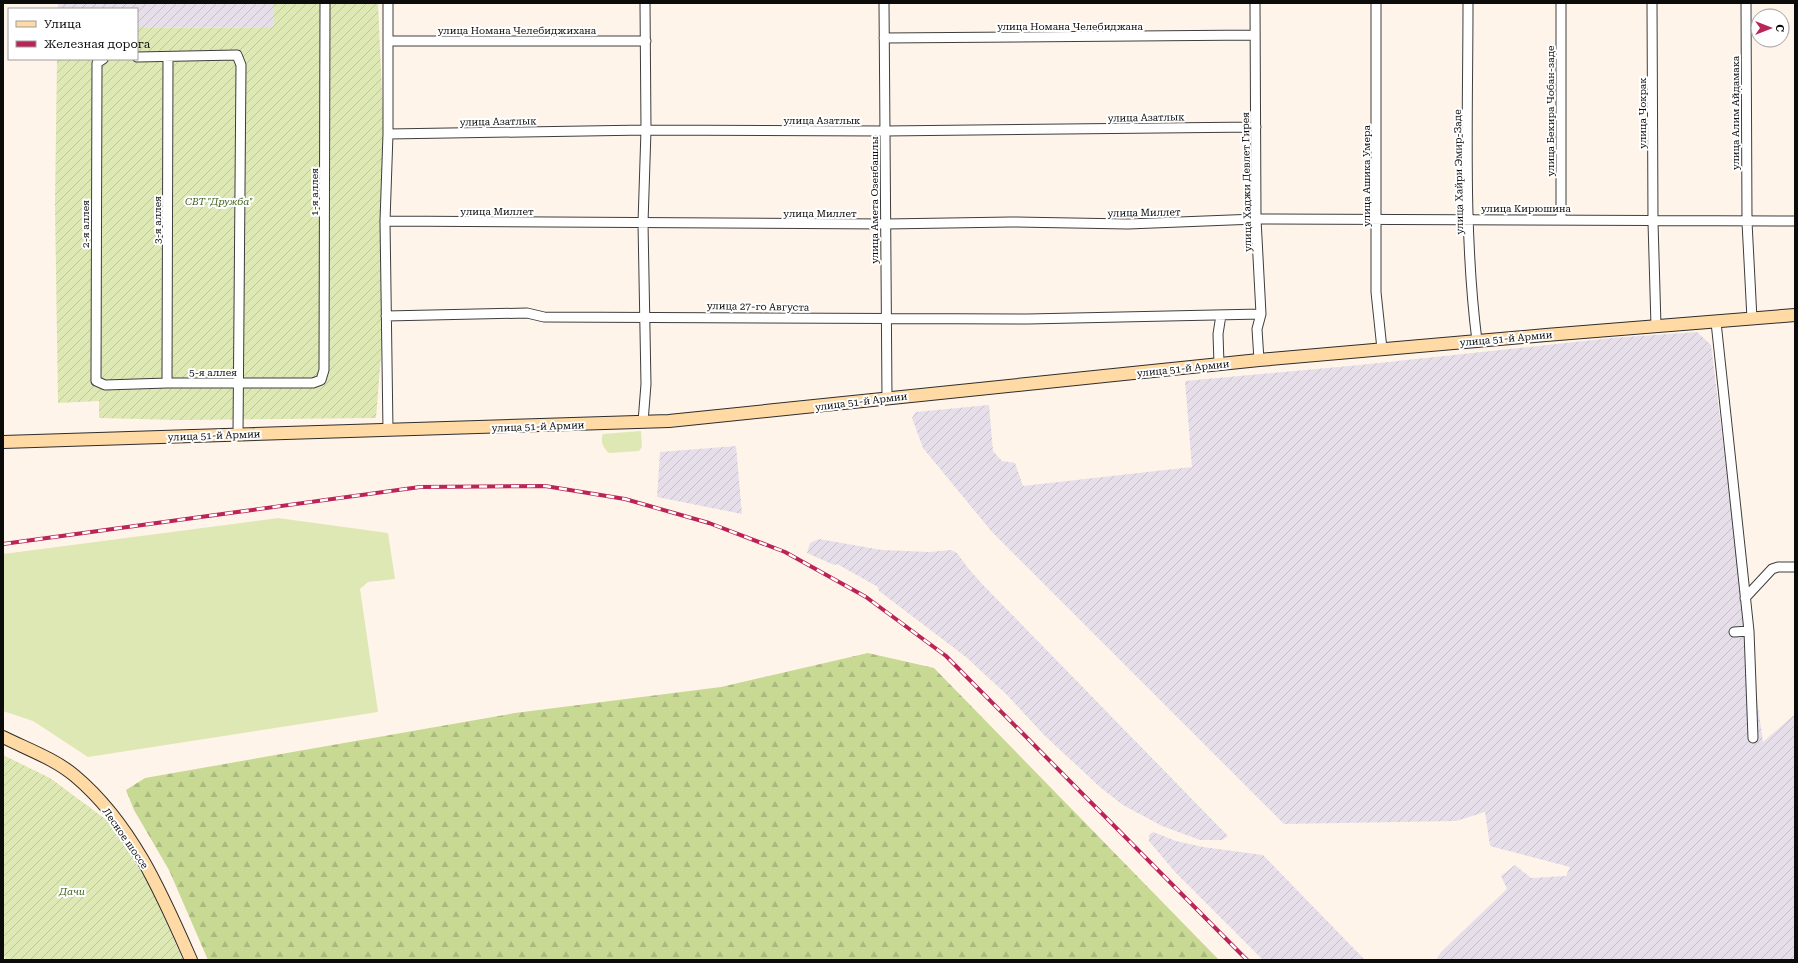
<svg xmlns="http://www.w3.org/2000/svg" width="1798" height="963" font-family="'Roboto Serif',serif">
  <style>
    .industrial { fill: url(#industrial-furrows) }
    .grass { fill: #dee8b4 }
    .forest { fill: url(#forest-firs) }
    .garden { fill: url(#garden-furrows) }
    .lines { fill: none; stroke-linecap: round; stroke-linejoin: round }
    .street-casing { stroke: #3e3e3e; stroke-width: 11 }
    .secondary-casing { stroke: #2d2d2d; stroke-width: 14 }
    .street { stroke: #fff; stroke-width: 9 }
    .secondary { stroke: #ffdaa4; stroke-width: 12 }
    .rail-casing { stroke: #ba2457; stroke-width: 4 }
    .rail { stroke: #fff; stroke-width: 2.5; stroke-dasharray: 8; stroke-linecap: butt }
    .labels { text-anchor: middle; stroke-width: 4; stroke-linejoin: round; paint-order: stroke }
    .street-label { font-size: 10px; fill: #0b0b0b; stroke: #fff }
    .park-label { font-size: 10px; font-style: italic; fill: #3f621c; stroke: #fff }
  </style>
  <defs>
    <pattern id="industrial-furrows" width="10" height="10" patternUnits="userSpaceOnUse"><rect width="10" height="10" fill="#e6dfea"/><path d="M-1 1l2-2M0 10L10 0M9 11l2-2" fill="none" stroke="#c4bec7"/></pattern>
    <pattern id="forest-firs" width="22" height="20" patternUnits="userSpaceOnUse"><rect width="22" height="20" fill="#c7d993"/><path d="M5 1l3.5 6h-7zM16 11l3.5 6h-7z" fill="#aab97d"/></pattern>
    <pattern id="garden-furrows" width="10" height="10" patternUnits="userSpaceOnUse"><rect width="10" height="10" fill="#dee8b4"/><path d="M-1 1l2-2M0 10L10 0M9 11l2-2" fill="none" stroke="#bdc699"/></pattern>
  </defs>
  <rect width="100%" height="100%" fill="#fff4e9"/>
  <path class="industrial" d="M 58,3 L 274,3 L 274,27 L 137,28 L 137,9 L 58,9 Z
    M 1697,332 L 1711,345 L 1741,588 L 1763,742 L 1795,714 L 1795,960 L 1436,960 L 1441,952 L 1507,889 L 1501,876 L 1515,865 L 1531,878 L 1566,876 L 1570,867 L 1490,846 L 1485,812 L 1456,821 L 1284,824 L 992,532 L 923,448 L 912,418 L 916,412 L 989,405 L 993,451 L 1002,461 L 1015,463 L 1023,486 L 1192,467 L 1185,381 L 1360,365 L 1612,338 Z
    M 736,446 L 742,514 L 657,497 L 660,452 Z
    M 819,539 L 882,550 L 929,552 L 951,550 L 957,553 L 968,568 L 984,586 L 1228,836 L 1222,840 L 1200,840 L 1162,826 L 1123,805 L 1101,788 L 1044,735 L 1007,695 L 966,657 L 879,591 L 878,587 L 837,564 L 834,565 L 807,553 L 810,543 Z
    M 1153,832 L 1176,841 L 1203,847 L 1263,855 L 1365,960 L 1263,960 L 1175,872 L 1149,841 L 1149,835 Z"/>
  <path class="grass" d="M 641,431 L 642,447 L 639,451 L 609,453 C 603,448 600,441 603,434 Z
    M 278,518 L 388,533 L 395,579 L 368,582 L 360,589 L 378,712 L 88,757 L 33,721 L 3,711 L 3,554 Z"/>
  <path class="forest" d="M 868,653 L 934,668 L 1219,960 L 208,960 L 169,870 L 134,810 L 126,790 L 145,778 L 515,713 L 721,687 Z"/>
  <path class="garden" d="M 274,3 L 378,3 L 384,138 L 381,355 L 376,418 L 179,420 L 99,418 L 99,401 L 58,403 L 55,206 L 57,59 L 137,59 L 137,28 L 274,27 Z
    M 3,755 L 50,778 L 108,821 L 126,847 L 152,890 L 183,960 L 6,960 L 3,953 Z"/>
  <g class="lines">
    <g class="street-casing">
      <path id="street" d="M 388,3 L 388,134 L 385,221 L 388,430
        M 884,3 L 887,398
        M 1255,3 L 1256,219 L 1261,314 L 1257,329 L 1259,360
        M 1376,3 L 1376,292 L 1382,349
        M 1468,3 C 1468,115 1463,230 1477,341
        M 1561,3 L 1561,219
        M 1652,3 L 1653,222 L 1656,326
        M 1746,3 L 1747,222 L 1752,319
        M 884,38 L 1255,35
        M 388,41 L 646,41
        M 137,57 L 237,55 L 241,65 L 238,434
        M 103,59 L 97,63 L 96,381 L 105,385 L 167,383 L 313,383 L 321,380 L 324,370 L 325,3
        M 388,134 L 646,130 L 885,131 L 1256,127
        M 385,221 L 886,224 L 1011,222 L 1128,224 L 1256,219 L 1795,221
        M 386,316 L 527,313 L 544,317 L 1028,319 L 1261,314
        M 1716,322 L 1749,631 L 1734,632
        M 1219,364 L 1218,334 L 1221,315
        M 167,383 L 168,57
        M 643,422 L 646,384 L 643,223 L 646,130 L 645,3
        M 1745,598 L 1772,569 L 1778,567 L 1795,567
        M 1749,631 L 1753,738"/>
    </g>
    <g class="secondary-casing">
      <path id="secondary" d="M 3,442 L 669,421 L 1259,360 L 1546,335 L 1795,315
        M 3,737 C 27,749 55,759 75,776 C 132,824 162,894 191,960"/>
    </g>
    <use href="#street" class="street"/>
    <use href="#secondary" class="secondary"/>
    <g class="rail-casing">
      <path id="rail" d="M 3,544 L 420,487 L 545,486 L 625,499 L 709,523 L 785,552 L 866,597 L 946,656 L 1247,960"/>
    </g>
    <use href="#rail" class="rail"/>
  </g>
  <g class="labels">
    <g class="street-label">
      <text x="1070" y="30">улица Номана Челебиджана</text>
      <text x="517" y="34">улица Номана Челебиджихана</text>
      <text transform="translate(1550 111) rotate(-90)" y="4">улица Бекира Чобан-заде</text>
      <text transform="translate(1642 113) rotate(-90)" y="4">улица Чокрак</text>
      <text transform="translate(1735 113) rotate(-90)" y="4">улица Алим Айдамака</text>
      <text transform="translate(1146 117) rotate(-1)" y="4">улица Азатлык</text>
      <text x="822" y="124">улица Азатлык</text>
      <text transform="translate(498 121) rotate(-1)" y="4">улица Азатлык</text>
      <text transform="translate(1458 172) rotate(-91)" y="4">улица Хайри Эмир-Заде</text>
      <text transform="translate(1366 176) rotate(-90)" y="4">улица Ашика Умера</text>
      <text transform="translate(1246 182) rotate(-91)" y="4">улица Хаджи Девлет Гирея</text>
      <text transform="translate(314 192) rotate(-90)" y="4">1-я аллея</text>
      <text transform="translate(874 200) rotate(-90)" y="4">улица Амета Озенбашлы</text>
      <text x="1526" y="212">улица Кирюшина</text>
      <text x="497" y="215">улица Миллет</text>
      <text transform="translate(1144 212) rotate(-1)" y="4">улица Миллет</text>
      <text x="820" y="217">улица Миллет</text>
      <text transform="translate(157 220) rotate(-90)" y="4">3-я аллея</text>
      <text transform="translate(85 224) rotate(-90)" y="4">2-я аллея</text>
      <text transform="translate(758 306) rotate(1)" y="4">улица 27-го Августа</text>
      <text transform="translate(1506 338) rotate(-5)" y="4">улица 51-й Армии</text>
      <text transform="translate(1183 368) rotate(-6)" y="4">улица 51-й Армии</text>
      <text x="213" y="376">5-я аллея</text>
      <text transform="translate(861 401) rotate(-7)" y="4">улица 51-й Армии</text>
      <text transform="translate(538 426) rotate(-2)" y="4">улица 51-й Армии</text>
      <text transform="translate(214 435) rotate(-2)" y="4">улица 51-й Армии</text>
      <text transform="translate(126 838) rotate(55)" y="4">Лесное шоссе</text>
    </g>
    <g class="park-label">
      <text x="219" y="205">СВТ "Дружба"</text>
      <text x="72" y="895">Дачи</text>
    </g>
  </g>
  <rect width="1798" height="963" fill="none" stroke="#0b0b0b" stroke-width="8"/>
  <rect x="8" y="8" width="130" height="52" fill="#ffffff" stroke="#9d9d9d"/>
  <rect x="16" y="21" width="20" height="6" fill="#ffdaa4" stroke="#9d9d9d"/>
  <text x="44" y="28" font-size="12" fill="#0b0b0b">Улица</text>
  <rect x="16" y="41" width="20" height="6" fill="#ba2457" stroke="#9d9d9d"/>
  <text x="44" y="48" font-size="12" fill="#0b0b0b">Железная дорога</text>
  <g transform="translate(1770 28) rotate(90)"><circle r="19" fill="#ffffff" stroke="#9d9d9d"/>
  <path d="M0-3L7 15L0 10L-7 15Z" fill="#ba2457"/>
  <text y="-6" font-size="11" font-weight="bold" text-anchor="middle" fill="#0b0b0b">С</text>
  </g>
</svg>
